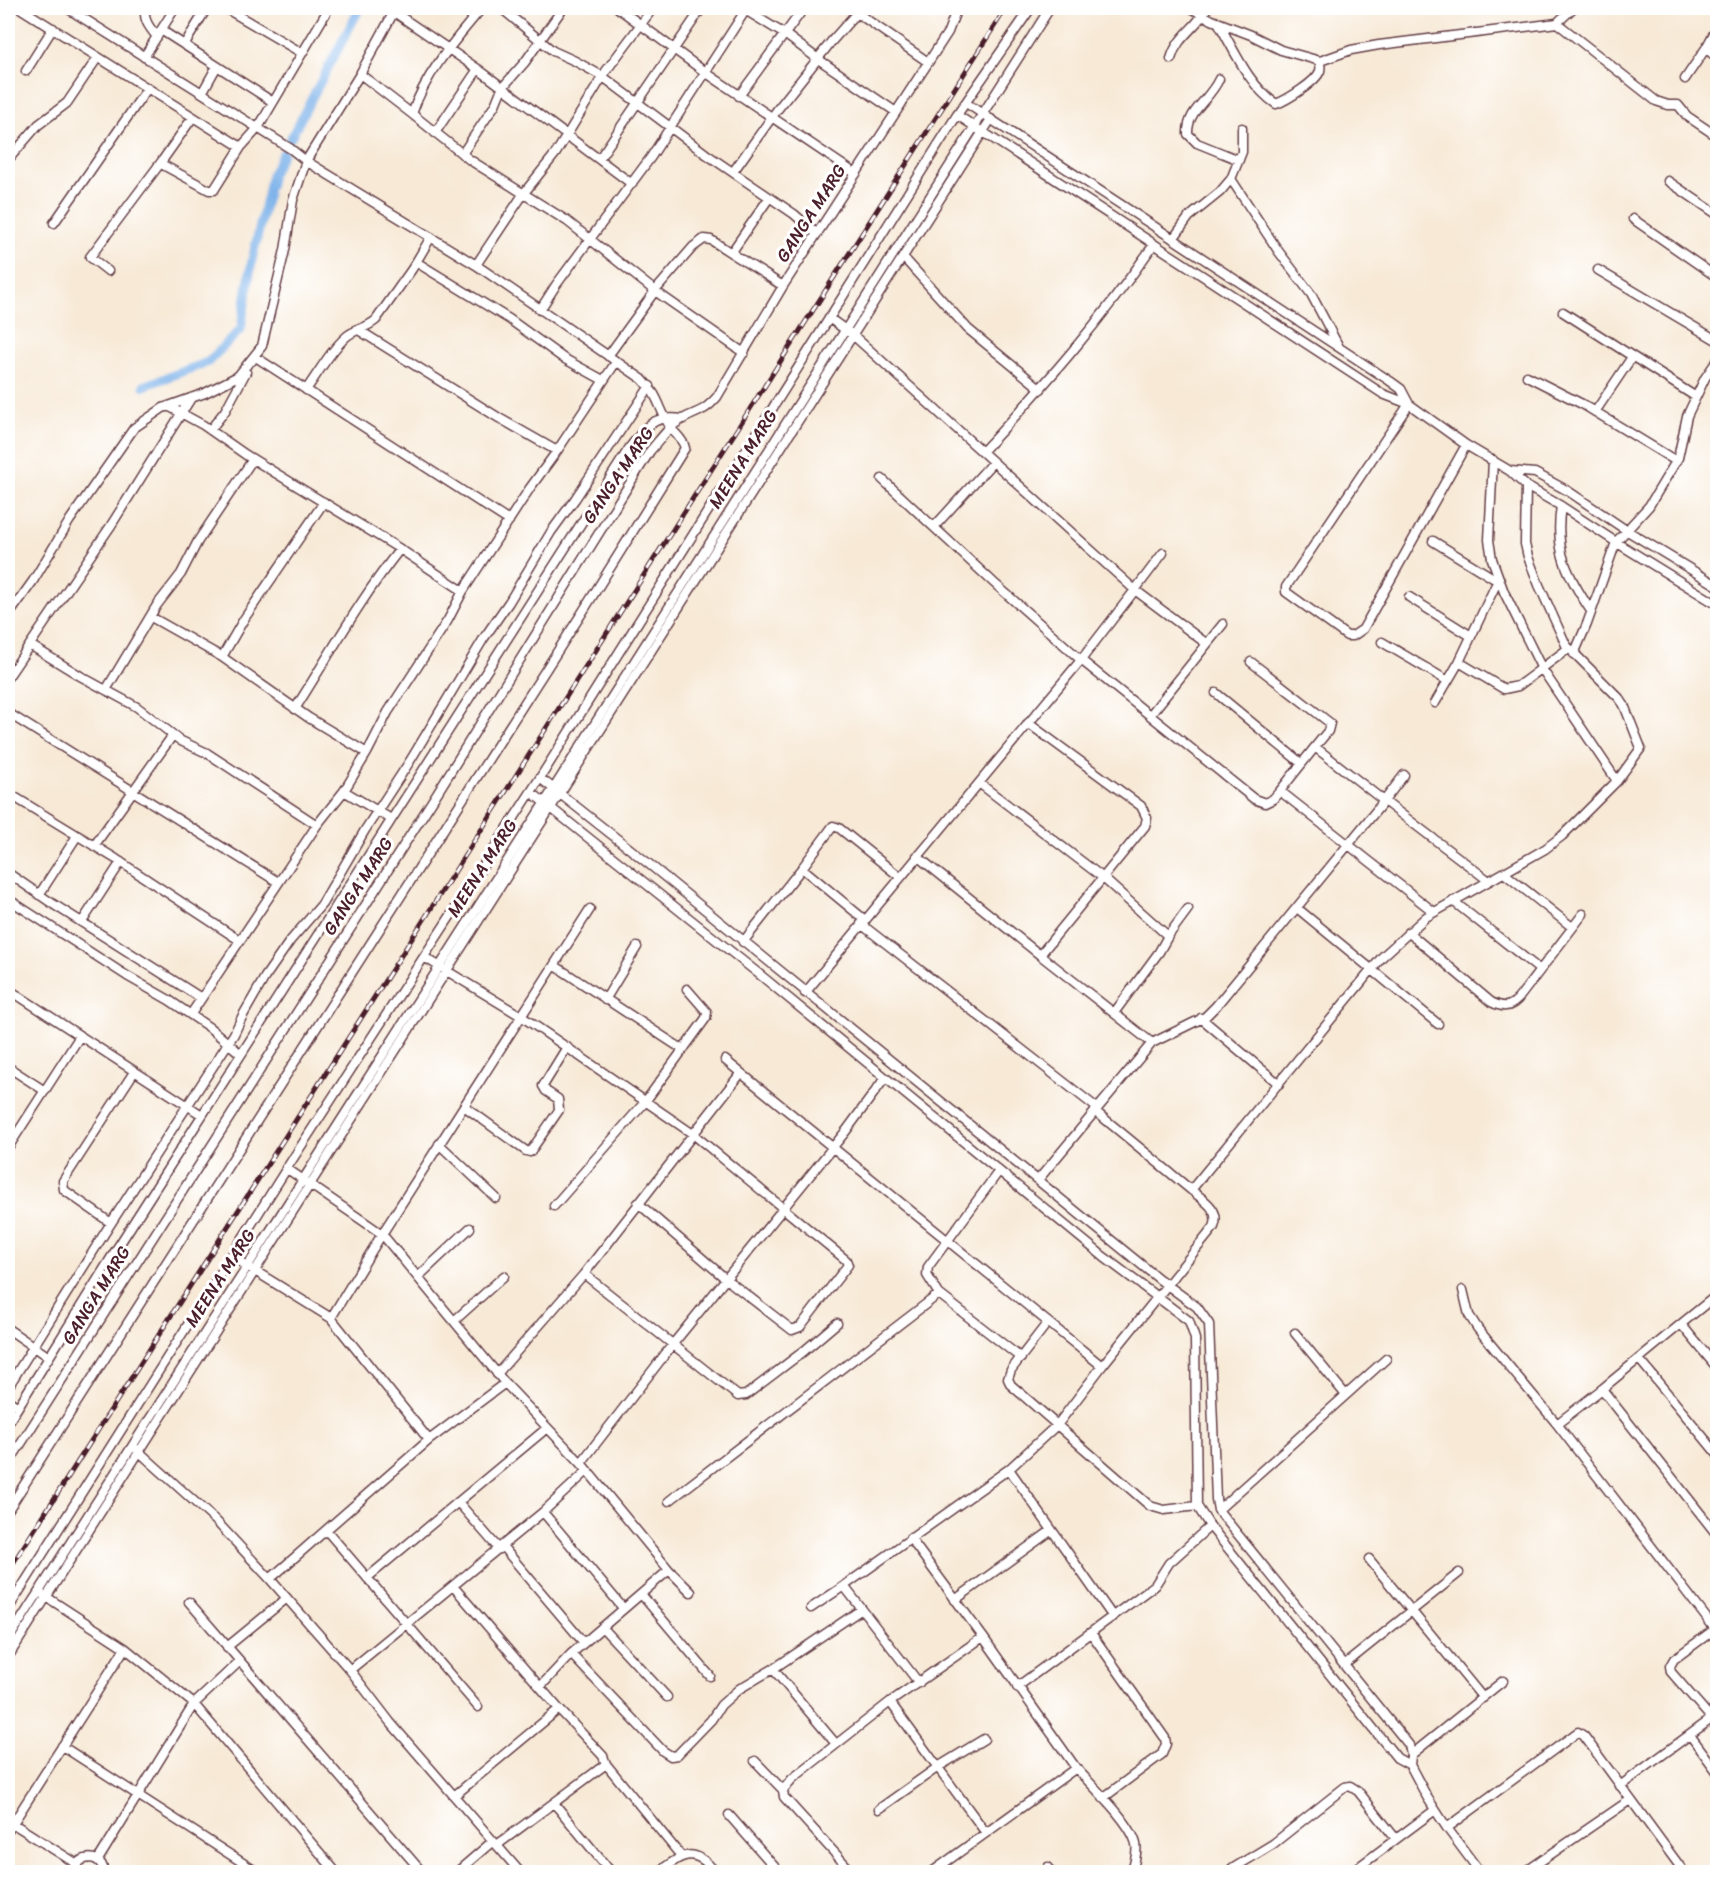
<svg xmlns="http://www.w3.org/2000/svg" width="1725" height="1880" font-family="Sriracha,sans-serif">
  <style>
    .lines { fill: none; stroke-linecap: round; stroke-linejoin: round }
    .canal { stroke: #7ab1e9; stroke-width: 9 }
    .minor-casing { stroke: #643d45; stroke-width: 11 }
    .minor { stroke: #fff; stroke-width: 8 }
    .rail-casing { stroke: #4a1f2b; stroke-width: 5 }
    .rail { stroke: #fff; stroke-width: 3; stroke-dasharray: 9; stroke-linecap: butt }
    .labels { text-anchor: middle; stroke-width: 6; stroke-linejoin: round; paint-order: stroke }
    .street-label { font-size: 18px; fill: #4a1f2b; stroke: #fff }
  </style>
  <rect width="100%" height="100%" fill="#fff"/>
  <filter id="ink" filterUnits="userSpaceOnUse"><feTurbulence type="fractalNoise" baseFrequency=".0167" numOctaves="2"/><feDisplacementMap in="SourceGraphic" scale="12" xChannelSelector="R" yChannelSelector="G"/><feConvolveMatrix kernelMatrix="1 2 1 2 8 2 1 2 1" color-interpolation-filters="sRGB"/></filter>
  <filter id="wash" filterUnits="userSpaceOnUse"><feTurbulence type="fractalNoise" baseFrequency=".008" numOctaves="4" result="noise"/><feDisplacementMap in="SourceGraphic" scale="24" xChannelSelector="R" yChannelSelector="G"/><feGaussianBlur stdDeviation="1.35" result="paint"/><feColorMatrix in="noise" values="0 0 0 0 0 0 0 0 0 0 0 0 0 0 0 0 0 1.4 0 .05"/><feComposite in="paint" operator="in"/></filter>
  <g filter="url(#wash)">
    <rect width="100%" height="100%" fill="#f7e9d6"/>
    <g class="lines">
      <path class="canal" d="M 290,139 L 360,8
        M 144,386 L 208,362 L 241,329 L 252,260 L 272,174 L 283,153"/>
    </g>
  </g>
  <g filter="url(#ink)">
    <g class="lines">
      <g class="minor-casing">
        <path id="minor" d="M 20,8 L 241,147 L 258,128 L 329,8
          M 146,8 C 142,19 150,28 157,37
          M 225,8 L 302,53
          M 482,8 C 455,40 425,74 412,114 L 470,160 L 567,221 L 655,291 L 744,353
          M 501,8 L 553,51 L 575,61 L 602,76 L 706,154 L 794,214 L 817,234
          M 618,8 L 705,72 L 856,174
          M 742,8 L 786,35 L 818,59 L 896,112
          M 850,8 L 928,62
          M 1191,8 L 1212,20 L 1251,35 L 1281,50 L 1320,61 L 1351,50 L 1379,45 L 1557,23 L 1656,101 L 1668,105 L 1678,105 L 1687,116 L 1718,137
          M 394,12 L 478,69 L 632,184
          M 1557,23 L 1573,8
          M 1219,24 C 1234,50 1249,86 1276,104 C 1287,100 1316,82 1320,71 C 1321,67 1320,65 1320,61
          M 1718,26 L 1706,48 L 1718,59
          M 161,30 L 273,102
          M 184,45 L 207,8
          M 144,57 L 175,8
          M 1171,59 C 1177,36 1197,28 1207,8
          M 26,71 L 53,28
          M 360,74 L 412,114
          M 1219,79 C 1209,101 1187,110 1188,134 L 1197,143 L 1239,160
          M 1685,79 L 1706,48
          M 202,93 L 217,66
          M 739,96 L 804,8
          M 966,103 L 1390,381 L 1401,389 L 1409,404
          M 957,115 L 1383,394 L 1409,404 L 1466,445 L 1510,471 L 1526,486 L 1561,506 L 1616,542 L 1718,605
          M 193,117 L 162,161 L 163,165 L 209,190 L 214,190 L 241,147
          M 435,133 L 478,69
          M 462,154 L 495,105 L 502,88 L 525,62 L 563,8
          M 599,159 L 702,8
          M 8,160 L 38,125 L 67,103 L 98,57
          M 733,172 L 777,110 L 831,42 L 861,8
          M 1231,179 L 1279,252 L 1311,294 L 1339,347
          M 1668,181 L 1718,215
          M 1633,219 L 1718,278
          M 54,223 L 147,89
          M 1173,239 L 1189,217 L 1220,192 L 1231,179 L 1242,152 L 1242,128
          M 731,253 L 769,198
          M 903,257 L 968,329 L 1041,389
          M 416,262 L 509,319 L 563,358 L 603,380
          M 476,265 L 524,193 L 556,153 L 606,71 L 653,8
          M 1598,270 L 1718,341
          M 108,271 L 90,257 L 162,161
          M 540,310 L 556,285 L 651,157 L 747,8
          M 1563,312 L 1696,397
          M 829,318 L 854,336 L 1135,590 L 1163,553
          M 357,329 L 499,418 L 557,451
          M 608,356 L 655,291 L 693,247 L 704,239 L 711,240 L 783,286
          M 252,361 L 254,356 L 509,521
          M 1527,376 L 1584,405 L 1676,461
          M 306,390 C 319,372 330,351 347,336 C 356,329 367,328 376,320 L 412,269 L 431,237
          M 1409,404 L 1286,587 L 1286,592 L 1347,636 L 1353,636 L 1363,629 L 1466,445
          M 168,406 L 203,425 L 246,455 L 400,549 L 463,591
          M 1595,412 L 1632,357
          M 210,430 L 225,411 L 246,372
          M 982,452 C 1046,384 1101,321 1154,244
          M 1493,460 L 1489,540 L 1492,559 L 1504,592 L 1542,669 L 1617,781
          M 1510,471 L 1535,473 L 1568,491 L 1626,530 L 1718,586
          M 1561,506 C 1554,550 1567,575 1591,611
          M 934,527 L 993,462
          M 1433,541 L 1498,581
          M 1409,597 L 1471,636
          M 8,616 L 33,581 L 70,520 L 134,428 L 163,408 L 205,393 L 238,376 L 262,346 L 285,250 L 293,200 L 306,161 L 360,74 L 396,8
          M 151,617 L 222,657 L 309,718 L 367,753
          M 1382,642 L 1448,681
          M 1207,644 L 1135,590 L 1081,660 L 1254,799 L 1265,803 L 1273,799 L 1280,791 L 1434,912
          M 30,645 L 82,677 L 137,707 L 181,741 L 207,753 L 317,825
          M 1574,654 L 1587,624 L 1616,542 L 1649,506 L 1678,458 L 1687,416 L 1705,378 L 1718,359
          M 222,657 L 244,619 L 324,502
          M 1251,662 L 1330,723 L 1328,731 L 1315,747
          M 1459,662 L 1504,689 L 1518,686 L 1569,648
          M 8,677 L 110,527 L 191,398
          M 106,690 L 157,605 L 181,574 L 198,541 L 253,459
          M 1216,693 L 1301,763
          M 1435,703 L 1459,662 L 1499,578
          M 295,709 C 330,654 360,599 400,549
          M 8,713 L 278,882
          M 1151,714 L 1223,624
          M 540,778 L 649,864 L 1159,1279 L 1197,1307 L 1209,1324 L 1216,1499 L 1218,1510 L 1409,1745 L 1411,1755 L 1410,1765
          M 979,783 L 1102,877 L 1168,936 L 1159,952 L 1114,1013
          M 344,791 L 391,819
          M 1280,791 L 1315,747 L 1384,801 L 1404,775
          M 531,792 L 764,978 L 1104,1257 L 1189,1321 L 1195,1339 L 1197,1506 L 1210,1526 L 1397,1758 L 1410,1765 L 1427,1797 L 1447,1828 L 1480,1872
          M 8,793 L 116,859 L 239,940
          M 94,846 L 173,735
          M 917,856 L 1040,955 L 1145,826 L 1147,818 L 1141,806 L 1028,723
          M 802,868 L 833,826 L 839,828 L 900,877
          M 8,873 L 53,904 L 201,998
          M 1504,873 L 1572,927
          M 39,895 L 77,836
          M 8,899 L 127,976 L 169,1000 L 210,1028 L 241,1054
          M 1453,901 L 1540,970
          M 1297,908 L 1438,1024
          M 82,922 L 121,862
          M 861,924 L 1097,1108
          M 1408,932 L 1491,1002 C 1503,1008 1509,1008 1518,999 L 1583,914
          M 1168,936 L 1188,909
          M 743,942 L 802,868 L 865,920
          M 1040,955 L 1152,1043
          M 424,957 L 521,1016 L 693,1134 L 846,1260 L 848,1265 L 800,1327 L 792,1330 L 726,1279 L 638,1203
          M 554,965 L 682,1049
          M 8,989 L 202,1115
          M 805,993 L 1081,660 L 994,583 L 882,479
          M 605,1000 L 637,947
          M 191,1014 L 317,825 L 344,791 L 367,753 L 388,712 L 448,620 L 463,591 L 530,488 L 557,451 L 616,362
          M 1201,1018 L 1279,1084
          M 725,1060 L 1102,1366
          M 8,1067 L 45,1091
          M 741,1073 L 584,1274 L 738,1396 L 746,1395 L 804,1351 L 837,1323
          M 464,1106 L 526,1151 L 530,1152 L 559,1110 L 558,1099 L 546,1091 L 543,1086 L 567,1047
          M 1095,1111 L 1191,1190
          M 439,1144 L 496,1198
          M 9,1146 L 80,1036
          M 286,1168 L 382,1234 L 505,1383 L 581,1463 L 669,1570 L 691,1592
          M 1038,1180 L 1152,1043 L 1205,1017 L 1216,1006 L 1384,801 L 1489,881
          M 554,1206 L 645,1102 L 706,1018 L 707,1012 L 687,989
          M 111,1223 L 64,1190 L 63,1181 L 134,1072
          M 231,1256 L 331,1318 L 429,1440
          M 418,1277 L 470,1228
          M 1463,1290 L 1469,1315 L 1478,1329 L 1557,1424
          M 939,1294 L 927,1275 L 928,1267 L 999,1171
          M 331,1318 L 382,1234 L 590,909
          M 454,1321 L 504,1276
          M 1048,1322 L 1011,1370 L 1008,1379 L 1011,1385 L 1150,1506 L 1164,1510 L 1197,1506
          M 1681,1324 L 1718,1294
          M 8,1329 L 49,1357
          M 1295,1333 L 1345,1394
          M 1639,1359 L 1718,1455
          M 497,1374 L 584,1274
          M 505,1383 L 429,1440 L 270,1579 L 350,1670 L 390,1722 L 520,1872
          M 8,1387 L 111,1223 L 234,1034 L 242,1017 L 265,977 L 290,941 L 322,904 L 365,830 L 410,761 L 484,638 L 509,602 L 551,532 L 575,499 L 650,386
          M 1602,1389 L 1681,1324 L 1718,1369
          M 8,1400 L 18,1407
          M 8,1423 L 114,1253 L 630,447 C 648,425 652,415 683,419
          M 135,1448 L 216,1521 L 270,1579
          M 581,1463 L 673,1344 L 846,1131 L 885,1078
          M 8,1464 L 434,798 L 650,451 C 660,440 668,427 681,420 C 698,410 702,414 717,397 L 783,286 L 948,32 L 957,8
          M 1009,1469 L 1113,1617
          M 669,1501 L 939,1294 L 1021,1358
          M 458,1502 L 499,1549
          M 8,1510 L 582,613 L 685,448 C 683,438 673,433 669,425 C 658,406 659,396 642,379 L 476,265 L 306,161 L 291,149 L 67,8
          M 1218,1510 L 1386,1359
          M 543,1512 L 623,1608
          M 327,1531 L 478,1707
          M 910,1538 L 983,1637
          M 502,1546 L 584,1643
          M 1369,1559 L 1483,1698
          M 367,1578 L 547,1428
          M 453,1586 L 559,1709 L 603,1756 L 606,1764
          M 42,1594 L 125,1648
          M 641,1594 L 710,1676
          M 955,1600 L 1052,1530
          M 189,1602 L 422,1872
          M 811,1608 L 844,1586
          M 8,1609 L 294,1157 L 540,778 L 957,115 L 1031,8
          M 602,1627 L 667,1697
          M 1715,1629 L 1557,1424 L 1602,1389 L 1718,1536
          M 1091,1633 L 1165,1738 L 1166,1744 L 1162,1754 L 1103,1798
          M 8,1640 L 554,788 L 1050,8
          M 227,1647 L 287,1598
          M 571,1654 L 663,1751 L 671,1756 L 677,1755 L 711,1720 L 721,1705 L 739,1689 L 773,1669 L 862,1609
          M 8,1657 L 991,119
          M 1344,1665 L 1459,1573
          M 773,1669 L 836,1744
          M 350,1670 L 543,1512 L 587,1471
          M 919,1683 L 844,1586 L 1009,1469 L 1058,1424 L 1102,1366 L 1214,1227 C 1221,1210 1204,1200 1191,1190 L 1382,957 L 1426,917 L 1545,849 L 1562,836 L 1617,781 L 1641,748 L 1624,705 L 1619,698 L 1566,645 L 1539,585 L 1528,557 L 1525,544 L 1526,486
          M 540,1687 L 571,1654 L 669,1570
          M 1017,1687 L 1155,1585 L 1169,1563 L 1210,1526
          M 1711,1718 L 1671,1672 L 1670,1666 L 1674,1659 L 1718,1627
          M 1690,1735 L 1718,1773
          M 62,1746 L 257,1872
          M 1411,1755 L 1503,1681
          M 755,1761 L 783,1790
          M 1620,1786 L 1718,1714
          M 454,1796 L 559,1709
          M 554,1803 L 611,1872
          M 879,1809 L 938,1767 L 984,1739
          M 729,1815 L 779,1872
          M 9,1821 L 77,1864
          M 1447,1828 L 1578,1732 L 1584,1736 L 1684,1872
          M 8,1831 L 125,1648 L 194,1704 L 336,1872
          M 986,1833 L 890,1702 L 983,1637 L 1076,1768
          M 497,1845 L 606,1764 L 681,1856
          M 98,1860 L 194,1704 L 240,1661
          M 1048,1867 L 1052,1872
          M 851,1871 L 784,1797 L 783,1790 L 792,1779 L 890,1702
          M 74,1872 L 80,1861 C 92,1855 102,1859 104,1872
          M 457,1872 L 493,1841
          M 658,1872 C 682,1855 694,1845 715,1872
          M 932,1872 L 1076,1768 C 1092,1786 1131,1822 1136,1844 C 1138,1852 1134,1864 1132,1872
          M 1227,1872 L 1273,1844 L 1345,1787 L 1350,1786 L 1358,1791 L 1396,1839
          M 1352,1872 L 1435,1810
          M 1525,1872 L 1630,1800"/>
      </g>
      <use href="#minor" class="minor"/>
      <g class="rail-casing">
        <path id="rail" d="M 8,1571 L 1006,8"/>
      </g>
      <use href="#rail" class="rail"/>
    </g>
  </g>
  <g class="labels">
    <g class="street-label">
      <text transform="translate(811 213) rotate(-57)" y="6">GANGA MARG</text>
      <text transform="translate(743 459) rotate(-58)" y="6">MEENA MARG</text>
      <text transform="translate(618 475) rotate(-56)" y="6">GANGA MARG</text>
      <text transform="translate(482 868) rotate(-57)" y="6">MEENA MARG</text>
      <text transform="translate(358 886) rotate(-57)" y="6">GANGA MARG</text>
      <text transform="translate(220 1278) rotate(-57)" y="6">MEENA MARG</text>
      <text transform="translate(96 1295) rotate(-58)" y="6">GANGA MARG</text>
    </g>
  </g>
  <rect width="1725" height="1880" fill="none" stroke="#fff" stroke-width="30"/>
</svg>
